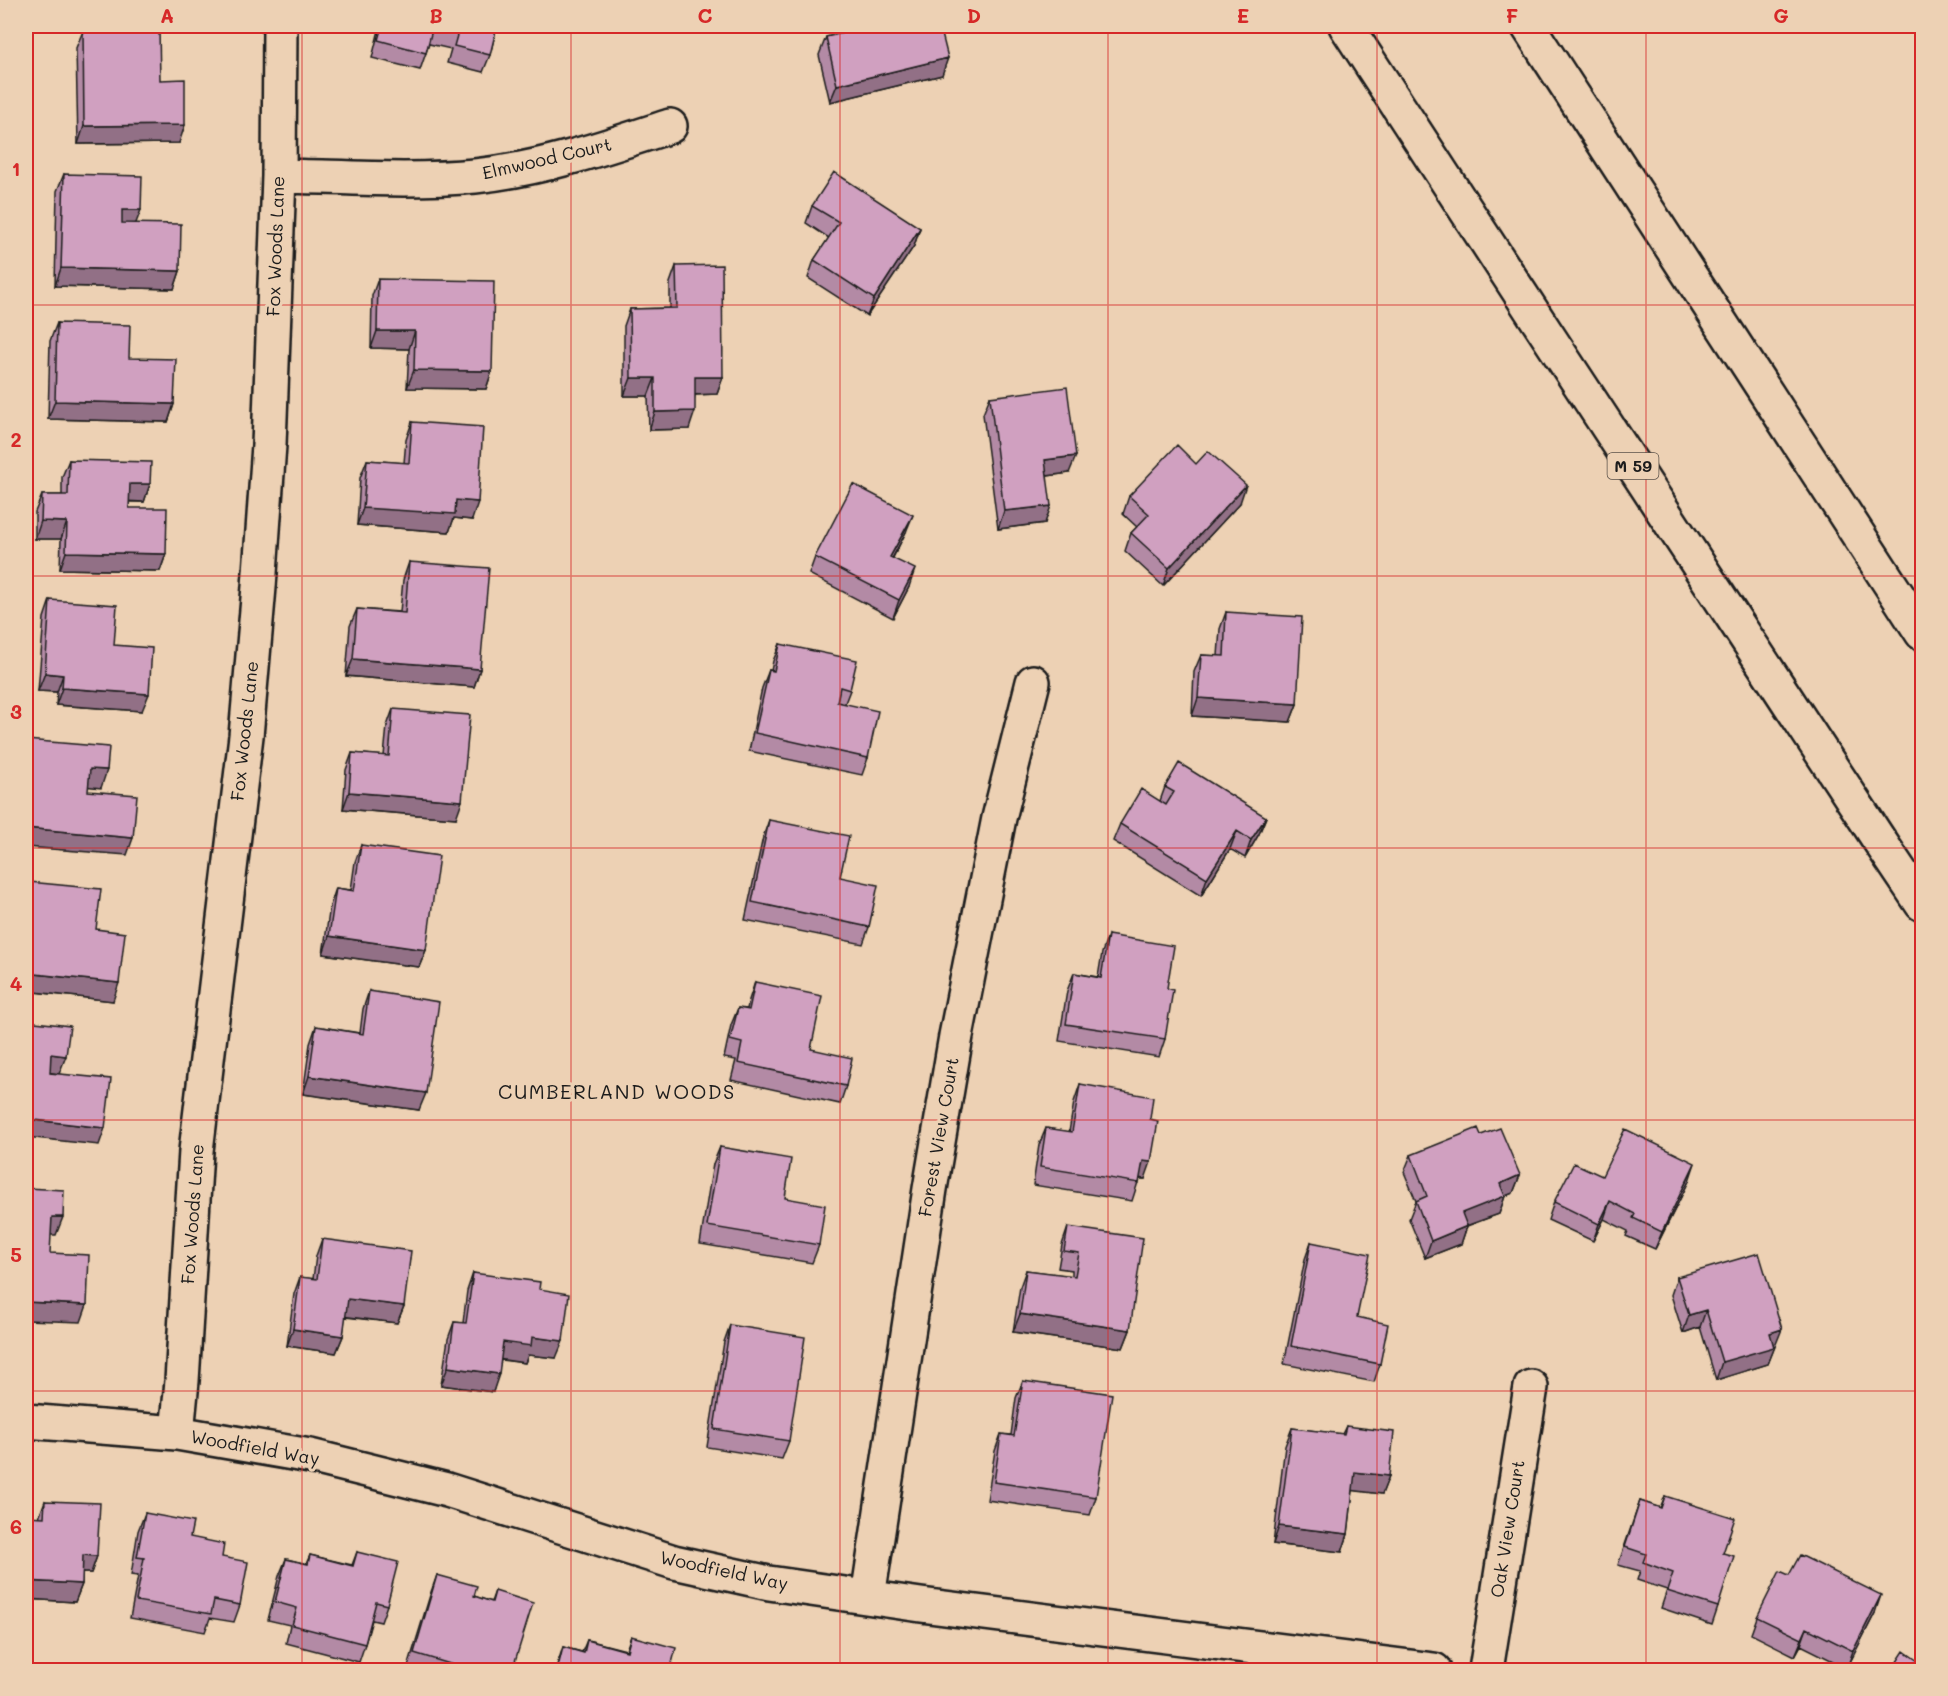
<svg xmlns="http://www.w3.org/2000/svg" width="1948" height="1696" font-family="Mali,sans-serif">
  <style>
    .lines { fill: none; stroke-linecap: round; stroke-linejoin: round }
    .minor-casing { stroke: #1c1c1c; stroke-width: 38 }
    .motorway-casing { stroke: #1c1c1c; stroke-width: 38 }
    .minor { stroke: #edd1b4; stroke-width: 33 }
    .motorway { stroke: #edd1b4; stroke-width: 33 }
    .wall { fill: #b38aa5; stroke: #1c1c1c; stroke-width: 1.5 }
    .shaded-wall { fill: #927086; stroke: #1c1c1c; stroke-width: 1.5 }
    .building { fill: #d0a0c0; stroke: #1c1c1c; stroke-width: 1.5 }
    .grid { fill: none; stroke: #d62828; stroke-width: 1.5; stroke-opacity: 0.55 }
    .labels { text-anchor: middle; stroke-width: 6; stroke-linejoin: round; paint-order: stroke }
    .shield { fill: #edd1b4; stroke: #5b524a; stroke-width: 1.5 }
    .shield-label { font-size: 16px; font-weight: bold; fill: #1c1c1c }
    .street-label { font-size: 18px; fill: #1c1c1c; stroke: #edd1b4 }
    .neighbourhood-label { font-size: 20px; letter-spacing: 1.5px; fill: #1c1c1c; stroke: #edd1b4 }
    .neatline { fill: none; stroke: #d62828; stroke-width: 2 }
    .grid-label { font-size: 20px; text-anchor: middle; font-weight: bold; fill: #d62828 }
  </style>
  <rect width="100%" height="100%" fill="#edd1b4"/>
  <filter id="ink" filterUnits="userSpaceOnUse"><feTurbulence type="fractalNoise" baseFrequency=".0167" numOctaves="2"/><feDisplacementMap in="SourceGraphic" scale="12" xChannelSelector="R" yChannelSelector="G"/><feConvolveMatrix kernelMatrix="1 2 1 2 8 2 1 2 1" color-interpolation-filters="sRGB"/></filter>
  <g filter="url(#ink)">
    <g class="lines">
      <g class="minor-casing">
        <path id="minor" d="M 279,176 C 344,177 410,182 475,176 C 542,169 606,147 670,126
          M 26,1421 L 177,1433 L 310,1456 L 447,1490 L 674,1562 L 769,1583 L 921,1605 L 1434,1670
          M 177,1433 L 182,1381 L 196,1151 L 246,736 L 259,587 L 269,445 L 279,176 L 280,26
          M 868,1597 L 930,1189 L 956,1036 L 999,818 L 1033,682
          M 1486,1670 L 1531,1387"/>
      </g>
      <g class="motorway-casing">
        <path id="motorway" d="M 1346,26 L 1550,339 L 1885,849 L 1922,904
          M 1528,26 L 1922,633"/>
      </g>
      <use href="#minor" class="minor"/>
      <use href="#motorway" class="motorway"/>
    </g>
    <path class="wall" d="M 380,26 L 497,26 L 490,55 L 483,72 L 447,63 L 451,49 L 429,44 L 420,70 L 372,58 Z
      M 853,26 L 940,26 L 942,75 L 830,102 L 819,55 L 826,37 L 854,30 Z
      M 83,31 L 160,80 L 179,143 L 78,144 L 76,48 Z
      M 64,174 L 136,223 L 180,271 L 174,289 L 55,286 L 57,191 Z
      M 812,206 L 920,228 L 914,246 L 867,316 L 808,278 L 814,260 L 829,238 L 806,223 Z
      M 676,266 L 723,377 L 717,394 L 695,395 L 689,429 L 649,430 L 648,396 L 624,396 L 624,326 L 630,309 L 670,308 L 670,283 Z
      M 378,279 L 492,371 L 486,389 L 407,388 L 409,349 L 371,348 L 372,296 Z
      M 57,323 L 129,358 L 174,404 L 168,422 L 48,419 L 50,341 Z
      M 990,397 L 1069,473 L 1047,476 L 1045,523 L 998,529 L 983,414 Z
      M 412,422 L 472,520 L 454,518 L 449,532 L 357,525 L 360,478 L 367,460 L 404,463 L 406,440 Z
      M 69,460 L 150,484 L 144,502 L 129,502 L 129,508 L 166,554 L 160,571 L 60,569 L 61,539 L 35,539 L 35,512 L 42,495 L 62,495 L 62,477 Z
      M 1129,496 L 1240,503 L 1163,586 L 1125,551 L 1131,533 L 1137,527 L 1123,514 Z
      M 906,532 L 893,558 L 909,587 L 893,618 L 809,574 L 815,557 Z
      M 409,562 L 480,669 L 474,687 L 346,676 L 350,626 L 357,609 L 400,612 L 403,580 Z
      M 50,600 L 114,645 L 142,711 L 56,705 L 57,692 L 38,691 L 44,618 Z
      M 1226,612 L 1297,704 L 1290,722 L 1192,716 L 1194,672 L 1201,655 L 1218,656 L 1220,629 Z
      M 780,644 L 850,690 L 845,703 L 868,758 L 862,775 L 749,751 L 762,688 L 769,670 L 771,671 L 773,661 Z
      M 393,709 L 456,818 L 343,809 L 346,770 L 352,753 L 384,756 L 387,726 Z
      M 1165,787 L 1266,817 L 1259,834 L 1245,858 L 1230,849 L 1201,896 L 1113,841 L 1120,824 L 1160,801 Z
      M 769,820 L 840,877 L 869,927 L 863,944 L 745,920 L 763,837 Z
      M 361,845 L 426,950 L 419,967 L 323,954 L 330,906 L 336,888 L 351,890 L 355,862 Z
      M 29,882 L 96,929 L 113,1001 L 26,991 L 26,891 Z
      M 1108,935 L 1165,1039 L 1159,1057 L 1059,1041 L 1067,991 L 1074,973 L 1098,977 L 1102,953 Z
      M 755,982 L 811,1049 L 846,1086 L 840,1104 L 731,1080 L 736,1060 L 724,1058 L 731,1025 L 738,1008 L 747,1009 L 749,1000 Z
      M 369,991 L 419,1110 L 303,1094 L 310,1044 L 316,1026 L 360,1033 L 363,1009 Z
      M 1080,1084 L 1150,1119 L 1145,1179 L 1139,1179 L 1132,1201 L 1033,1185 L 1039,1145 L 1046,1128 L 1069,1132 L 1074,1102 Z
      M 720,1147 L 785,1198 L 819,1245 L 812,1263 L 700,1244 L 713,1164 Z
      M 1411,1155 L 1520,1175 L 1513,1193 L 1505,1196 L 1499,1214 L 1467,1226 L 1461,1244 L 1425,1258 L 1409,1219 L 1416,1201 L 1404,1172 Z
      M 1602,1176 L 1689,1181 L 1655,1249 L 1626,1236 L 1628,1231 L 1604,1219 L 1593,1241 L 1548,1220 L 1554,1202 Z
      M 1068,1227 L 1130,1330 L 1123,1348 L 1013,1332 L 1020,1287 L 1026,1270 L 1072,1276 L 1072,1270 L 1058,1268 L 1062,1245 Z
      M 322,1239 L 404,1306 L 397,1323 L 345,1317 L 343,1336 L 336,1353 L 287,1346 L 294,1294 L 300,1277 L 313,1279 L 316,1256 Z
      M 1311,1242 L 1357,1317 L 1380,1364 L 1374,1382 L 1284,1364 L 1305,1259 Z
      M 473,1273 L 539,1289 L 556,1358 L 528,1355 L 525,1363 L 501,1360 L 493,1392 L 441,1385 L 448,1339 L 454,1322 L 463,1323 L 467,1291 Z
      M 1677,1277 L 1775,1346 L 1768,1364 L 1716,1380 L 1700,1327 L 1683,1333 L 1671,1295 Z
      M 730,1325 L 789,1441 L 782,1459 L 707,1447 L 724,1342 Z
      M 1023,1381 L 1096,1497 L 1090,1515 L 987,1500 L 995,1451 L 1001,1434 L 1011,1435 L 1016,1398 Z
      M 1346,1426 L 1389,1476 L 1382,1494 L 1353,1490 L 1348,1534 L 1342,1552 L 1273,1544 L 1285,1446 L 1292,1428 L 1342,1434 Z
      M 1665,1496 L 1723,1553 L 1718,1607 L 1712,1625 L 1661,1608 L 1667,1590 L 1637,1580 L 1640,1571 L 1618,1565 L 1640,1501 L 1660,1508 Z
      M 45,1501 L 97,1556 L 91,1573 L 82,1573 L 82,1584 L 75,1602 L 26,1599 L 26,1516 L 39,1517 Z
      M 145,1513 L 190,1537 L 222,1557 L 240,1605 L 234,1622 L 210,1618 L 205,1632 L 130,1618 L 138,1576 L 131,1575 L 138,1531 Z
      M 357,1552 L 387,1605 L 381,1622 L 372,1620 L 365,1644 L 359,1662 L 286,1643 L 290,1625 L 268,1620 L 279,1576 L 286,1559 L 306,1564 L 310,1555 L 352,1565 Z
      M 437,1575 L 474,1596 L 491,1602 L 495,1591 L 512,1671 L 407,1670 L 431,1592 Z
      M 1789,1575 L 1875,1613 L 1847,1668 L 1801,1645 L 1795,1656 L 1751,1634 L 1757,1617 Z
      M 631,1636 L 670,1671 L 555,1671 L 563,1647 L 582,1652 L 587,1640 L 626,1650 Z"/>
    <path class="shaded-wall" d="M 948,58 L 942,75 L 830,102 L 837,85 Z
      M 185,125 L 179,143 L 78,144 L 84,126 Z
      M 122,210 L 141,210 L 134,228 L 116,227 Z
      M 920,228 L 914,246 L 867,316 L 874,299 Z
      M 61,268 L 180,271 L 174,289 L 55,286 Z
      M 377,331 L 415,331 L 409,349 L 371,348 Z
      M 414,370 L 492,371 L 486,389 L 407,388 Z
      M 695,377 L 723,377 L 717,394 L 688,395 Z
      M 631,378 L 655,378 L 648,396 L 624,396 Z
      M 55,401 L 174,404 L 168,422 L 48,419 Z
      M 695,411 L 689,429 L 649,430 L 655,412 Z
      M 1076,456 L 1069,473 L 1039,477 L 1045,460 Z
      M 130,484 L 150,484 L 144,502 L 123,501 Z
      M 1246,485 L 1240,503 L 1163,586 L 1169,568 Z
      M 456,500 L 478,502 L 472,520 L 454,518 L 449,532 L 357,525 L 363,508 Z
      M 1051,506 L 1045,523 L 998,529 L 1004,511 Z
      M 913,515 L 906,532 L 884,574 L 890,557 Z
      M 41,521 L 67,522 L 61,539 L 35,539 Z
      M 66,552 L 166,554 L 160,571 L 60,569 Z
      M 915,569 L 909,587 L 893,618 L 899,600 Z
      M 353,659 L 480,669 L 474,687 L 346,676 Z
      M 45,673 L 63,675 L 57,692 L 38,691 Z
      M 62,688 L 149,694 L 142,711 L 56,705 Z
      M 1198,698 L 1297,704 L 1290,722 L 1192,716 Z
      M 90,769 L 107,770 L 101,788 L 84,786 Z
      M 349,792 L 462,801 L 456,818 L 343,809 Z
      M 1266,817 L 1259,834 L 1245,858 L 1251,840 Z
      M 26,828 L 133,838 L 127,855 L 26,847 Z
      M 1237,831 L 1230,849 L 1201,896 L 1207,878 Z
      M 329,936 L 426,950 L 419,967 L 323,954 Z
      M 26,973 L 119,983 L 113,1001 L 26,991 Z
      M 51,1054 L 66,1056 L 59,1074 L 45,1072 Z
      M 309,1076 L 426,1093 L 419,1110 L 303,1094 Z
      M 26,1119 L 105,1128 L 99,1145 L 26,1137 Z
      M 1143,1161 L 1151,1162 L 1145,1179 L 1136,1178 Z
      M 1695,1163 L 1689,1181 L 1655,1249 L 1662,1232 Z
      M 1520,1175 L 1513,1193 L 1505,1196 L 1499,1214 L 1455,1230 L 1462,1213 L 1500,1184 Z
      M 1610,1201 L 1604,1219 L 1593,1241 L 1599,1224 Z
      M 52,1217 L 63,1217 L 56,1235 L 45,1235 Z
      M 1467,1226 L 1461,1244 L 1425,1258 L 1431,1241 Z
      M 348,1299 L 404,1306 L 397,1323 L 341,1316 Z
      M 26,1302 L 87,1305 L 81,1322 L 26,1320 Z
      M 1706,1310 L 1700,1327 L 1683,1333 L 1689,1315 Z
      M 1020,1314 L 1130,1330 L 1123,1348 L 1013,1332 Z
      M 293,1329 L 343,1336 L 336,1353 L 287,1346 Z
      M 1782,1329 L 1768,1364 L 1716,1380 L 1722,1362 L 1770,1333 Z
      M 532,1337 L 563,1341 L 556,1358 L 528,1355 L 525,1363 L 497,1359 L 503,1342 Z
      M 448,1367 L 499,1374 L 493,1392 L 441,1385 Z
      M 1355,1472 L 1389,1476 L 1382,1494 L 1349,1490 Z
      M 1279,1526 L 1348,1534 L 1342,1552 L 1273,1544 Z
      M 83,1555 L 97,1556 L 91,1573 L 77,1573 Z
      M 26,1581 L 82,1584 L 75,1602 L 26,1599 Z
      M 1881,1595 L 1875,1613 L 1847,1668 L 1853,1651 Z
      M 1807,1628 L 1801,1645 L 1795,1656 L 1802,1639 Z"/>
    <path class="building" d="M 382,26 L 497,26 L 490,55 L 454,46 L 458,32 L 433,26 L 426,53 L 378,40 Z
      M 864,26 L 940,26 L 948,58 L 837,85 L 826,37 L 865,28 Z
      M 159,30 L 160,80 L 185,79 L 185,125 L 84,126 L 83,31 Z
      M 834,172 L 920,228 L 874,299 L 814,260 L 839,222 L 812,206 Z
      M 64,174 L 142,176 L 141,210 L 122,210 L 122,223 L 181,224 L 180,271 L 61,268 Z
      M 722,265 L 723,377 L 695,377 L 695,411 L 655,412 L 655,378 L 631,378 L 630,309 L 677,308 L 676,266 Z
      M 378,279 L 494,281 L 492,371 L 414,370 L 415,331 L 377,331 Z
      M 57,323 L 130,325 L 129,358 L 176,359 L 174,404 L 55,401 Z
      M 1067,387 L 1076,456 L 1045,460 L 1051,506 L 1004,511 L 990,397 Z
      M 412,422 L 483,427 L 478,502 L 456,500 L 455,514 L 363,508 L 367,460 L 409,463 Z
      M 1177,445 L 1196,464 L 1208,451 L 1246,485 L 1169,568 L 1131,533 L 1149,514 L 1129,496 Z
      M 69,460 L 151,462 L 150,484 L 130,484 L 129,508 L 167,508 L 166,554 L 66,552 L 67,522 L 41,521 L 42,495 L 68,495 Z
      M 853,484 L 913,515 L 890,557 L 915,569 L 899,600 L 815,557 Z
      M 409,562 L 489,568 L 480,669 L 353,659 L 357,609 L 405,613 Z
      M 50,600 L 117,605 L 114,645 L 152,648 L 149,694 L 62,688 L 63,675 L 45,673 Z
      M 1226,612 L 1302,617 L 1297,704 L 1198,698 L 1201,655 L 1224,656 Z
      M 780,644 L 857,660 L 850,690 L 840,687 L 837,702 L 878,711 L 868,758 L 755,733 L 769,670 L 774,671 Z
      M 393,709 L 470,715 L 462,801 L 349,792 L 352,753 L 389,756 Z
      M 26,740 L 109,747 L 107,770 L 90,769 L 88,791 L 137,795 L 133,838 L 26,828 Z
      M 1179,763 L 1266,817 L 1251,840 L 1237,831 L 1207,878 L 1120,824 L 1141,789 L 1166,805 L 1174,792 L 1165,787 Z
      M 769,820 L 849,836 L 840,877 L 878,885 L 869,927 L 752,902 Z
      M 361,845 L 439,856 L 426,950 L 329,936 L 336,888 L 354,891 Z
      M 29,882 L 101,889 L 96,929 L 125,933 L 119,983 L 26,973 L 26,909 Z
      M 1108,935 L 1174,946 L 1167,988 L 1173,990 L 1165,1039 L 1066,1024 L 1074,973 L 1101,978 Z
      M 755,982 L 822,996 L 811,1049 L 852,1058 L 846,1086 L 738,1063 L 742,1043 L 730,1040 L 738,1008 L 749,1010 Z
      M 369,991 L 439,1002 L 426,1093 L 309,1076 L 316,1026 L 363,1034 Z
      M 26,1021 L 70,1026 L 66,1056 L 51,1054 L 50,1073 L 111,1079 L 105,1128 L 26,1119 Z
      M 1080,1084 L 1153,1097 L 1150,1119 L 1158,1121 L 1151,1162 L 1143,1161 L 1139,1183 L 1040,1167 L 1046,1128 L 1072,1132 Z
      M 1478,1128 L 1481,1135 L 1500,1128 L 1520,1175 L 1500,1184 L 1505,1196 L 1462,1213 L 1467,1226 L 1431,1241 L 1416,1201 L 1427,1196 L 1411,1155 Z
      M 1625,1129 L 1695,1163 L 1662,1232 L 1633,1218 L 1635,1214 L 1610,1201 L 1599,1224 L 1554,1202 L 1574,1163 L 1602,1176 Z
      M 720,1147 L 791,1159 L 785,1198 L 825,1205 L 819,1245 L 707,1226 Z
      M 26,1188 L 64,1190 L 63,1217 L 52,1217 L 50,1253 L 89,1255 L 87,1305 L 26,1302 Z
      M 1068,1227 L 1143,1238 L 1130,1330 L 1020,1314 L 1026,1270 L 1075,1276 L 1079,1253 L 1064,1251 Z
      M 322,1239 L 411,1251 L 404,1306 L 348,1299 L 343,1336 L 293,1329 L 300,1277 L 317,1279 Z
      M 1311,1242 L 1370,1254 L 1357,1317 L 1388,1324 L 1380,1364 L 1291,1346 Z
      M 1759,1253 L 1782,1329 L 1770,1333 L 1774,1347 L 1722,1362 L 1706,1310 L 1689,1315 L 1677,1277 Z
      M 473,1273 L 540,1282 L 539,1289 L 569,1294 L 563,1341 L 532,1337 L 531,1346 L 503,1342 L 499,1374 L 448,1367 L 454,1322 L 466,1323 Z
      M 730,1325 L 805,1337 L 789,1441 L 714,1429 Z
      M 1023,1381 L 1112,1394 L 1096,1497 L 994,1482 L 1001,1434 L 1014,1436 Z
      M 1346,1426 L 1394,1432 L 1389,1476 L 1355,1472 L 1348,1534 L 1279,1526 L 1292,1428 L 1344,1434 Z
      M 1665,1496 L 1735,1518 L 1723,1553 L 1734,1556 L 1718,1607 L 1667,1591 L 1673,1573 L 1643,1562 L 1646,1554 L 1625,1547 L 1640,1501 L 1661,1508 Z
      M 45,1501 L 100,1503 L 97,1556 L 83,1555 L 82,1584 L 26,1581 L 26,1516 L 44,1517 Z
      M 145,1513 L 193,1522 L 190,1537 L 224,1544 L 222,1557 L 248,1562 L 240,1605 L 214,1600 L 211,1614 L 136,1601 L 144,1558 L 137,1557 Z
      M 357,1552 L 398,1562 L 387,1605 L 376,1602 L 365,1644 L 292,1625 L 297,1608 L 275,1602 L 286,1559 L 308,1564 L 310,1555 L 353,1566 Z
      M 1800,1555 L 1881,1595 L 1853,1651 L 1807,1628 L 1802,1639 L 1757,1617 L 1780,1571 L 1789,1575 Z
      M 437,1575 L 477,1586 L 474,1596 L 492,1602 L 495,1591 L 533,1603 L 512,1671 L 473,1671 L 414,1653 Z
      M 631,1636 L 676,1648 L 670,1671 L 557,1671 L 563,1647 L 584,1653 L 587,1640 L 627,1651 Z
      M 1904,1651 L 1918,1661 L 1923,1655 L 1923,1671 L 1891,1671 Z
      M 747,1667 L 764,1671 L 746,1671 Z"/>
  </g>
  <path class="grid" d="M 302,26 L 302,1670M 571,26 L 571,1670M 840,26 L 840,1670M 1108,26 L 1108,1670M 1377,26 L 1377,1670M 1646,26 L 1646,1670M 26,305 L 1922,305M 26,576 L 1922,576M 26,848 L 1922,848M 26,1120 L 1922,1120M 26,1391 L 1922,1391"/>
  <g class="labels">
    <rect class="shield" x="1607.5" y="453" width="51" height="26" rx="4.5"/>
    <g class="shield-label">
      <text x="1633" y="472">M 59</text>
    </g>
    <g class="street-label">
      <text transform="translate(547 159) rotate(-13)" y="6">Elmwood Court</text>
      <text transform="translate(276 246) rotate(-88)" y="6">Fox Woods Lane</text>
      <text transform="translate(245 731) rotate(-84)" y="6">Fox Woods Lane</text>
      <text transform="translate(939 1137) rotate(-80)" y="6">Forest View Court</text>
      <text transform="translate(193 1214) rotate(-86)" y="6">Fox Woods Lane</text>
      <text transform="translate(255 1448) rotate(10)" y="6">Woodfield Way</text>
      <text transform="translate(1508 1529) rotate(-81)" y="6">Oak View Court</text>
      <text transform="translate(724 1571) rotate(12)" y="6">Woodfield Way</text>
    </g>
    <g class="neighbourhood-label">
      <text x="617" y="1099">CUMBERLAND WOODS</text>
    </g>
  </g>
  <rect width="1948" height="1696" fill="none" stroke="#edd1b4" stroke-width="66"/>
  <rect x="33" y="33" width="1882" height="1630" class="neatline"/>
  <g class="grid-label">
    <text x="167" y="23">A</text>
    <text x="436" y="23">B</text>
    <text x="705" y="23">C</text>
    <text x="974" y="23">D</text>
    <text x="1243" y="23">E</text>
    <text x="1512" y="23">F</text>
    <text x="1781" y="23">G</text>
    <text x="16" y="176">1</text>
    <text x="16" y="447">2</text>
    <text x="16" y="719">3</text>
    <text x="16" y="991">4</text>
    <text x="16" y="1262">5</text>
    <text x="16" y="1534">6</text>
  </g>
</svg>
